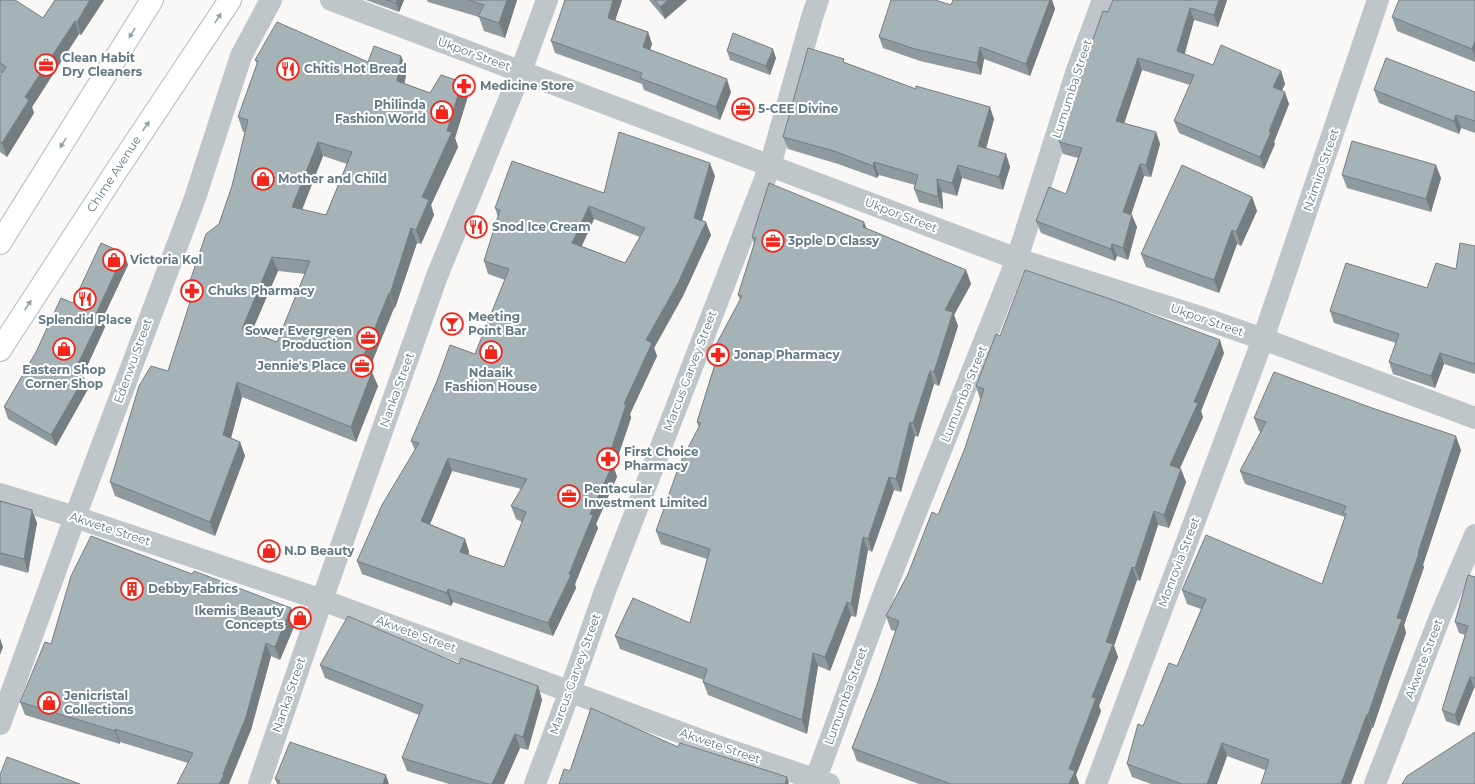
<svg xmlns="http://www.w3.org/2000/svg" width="1475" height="784" font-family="Montserrat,sans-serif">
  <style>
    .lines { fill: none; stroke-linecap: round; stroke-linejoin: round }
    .primary-casing { stroke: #b2babd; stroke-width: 24 }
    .minor { stroke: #bec6c9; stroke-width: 22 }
    .primary { stroke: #fff; stroke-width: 22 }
    .wall { fill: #8e9a9d; fill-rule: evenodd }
    .shaded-wall { fill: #747d80 }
    .building { fill: #a5b3b7; stroke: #747d80; fill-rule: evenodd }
    .oneway { fill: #90a2a9 }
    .labels { text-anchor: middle; stroke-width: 4; stroke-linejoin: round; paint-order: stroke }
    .street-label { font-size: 12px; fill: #617a84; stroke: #fff }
    .poi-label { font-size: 12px; font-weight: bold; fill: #617a84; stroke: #fff; text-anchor: start }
  </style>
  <rect width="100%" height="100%" fill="#f9f8f6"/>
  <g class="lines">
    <g class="primary-casing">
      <path id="primary" d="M 0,243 L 152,0
        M 0,350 L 115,173 L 230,0"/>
    </g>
    <path class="minor" d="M 331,0 L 1017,259 L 1197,316 L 1263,339 L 1475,418
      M 0,494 L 75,517 L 322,600 L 717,746 L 829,784
      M 0,724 L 75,517 L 195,198 L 241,56 L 271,0
      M 259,784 L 322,600 L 437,276 L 521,71 L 547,0
      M 535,784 L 570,691 L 605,591 L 770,166 L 813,14 L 818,0
      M 814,784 L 887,585 L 1017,259 L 1077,70 L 1103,0
      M 1096,784 L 1263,339 L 1378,0
      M 1375,784 L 1440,617 L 1475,535"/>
    <use href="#primary" class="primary"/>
  </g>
  <path class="wall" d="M 0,0 L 43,18 L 55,0 L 104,0 L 81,35 L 79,34 L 32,107 L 34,113 L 7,157 L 0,152 L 0,76 L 1,74 L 0,73 Z
    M 366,0 L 404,0 L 399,12 Z
    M 427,0 L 517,0 L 505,38 L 484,31 L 479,17 L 428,2 Z
    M 622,0 L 615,20 L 648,32 L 652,44 L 650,50 L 731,92 L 720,120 L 644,90 L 642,84 L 555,53 L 551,41 Z
    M 649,0 L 687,0 L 665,19 Z
    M 953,0 L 1052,0 L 1055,9 L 1030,76 L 984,59 L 981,75 L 920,61 L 883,48 L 879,37 L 951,5 Z
    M 1227,0 L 1218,27 L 1194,20 L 1184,54 L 1213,65 L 1281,71 L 1285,84 L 1282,91 L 1289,104 L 1274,142 L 1275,144 L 1264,169 L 1179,133 L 1174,121 L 1190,85 L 1142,70 L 1124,123 L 1156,132 L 1160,144 L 1151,177 L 1144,176 L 1131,214 L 1137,227 L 1128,260 L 1117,256 L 1115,261 L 1041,233 L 1036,221 L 1066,194 L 1078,158 L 1063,154 L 1059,142 L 1108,12 Z
    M 1475,0 L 1475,62 L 1397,31 L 1392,17 Z
    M 727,51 L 776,58 L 770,75 L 730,60 Z
    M 401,56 L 407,71 L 404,83 L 430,93 L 462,82 L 468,96 L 455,138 L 458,147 L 431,205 L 434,215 L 421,244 L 417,243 L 395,308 L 394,308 L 369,370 L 378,386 L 356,442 L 242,397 L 231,438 L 240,442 L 245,456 L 215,536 L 115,496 L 110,482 L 168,371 L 190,304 L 186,293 L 219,224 L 232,186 L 245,132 L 243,132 L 238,117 L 257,64 L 255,60 L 368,62 ZM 323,156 L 347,164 L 326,215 L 302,210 ZM 278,271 L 305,274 L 277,342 L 251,332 Z
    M 845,63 L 994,119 L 986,149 L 1006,154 L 1010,167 L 1003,190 L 962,178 L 957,196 L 942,192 L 943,209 L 919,202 L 914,189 L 915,185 L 879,175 L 877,178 L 838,164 L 788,149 L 783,137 Z
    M 1374,90 L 1475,92 L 1475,133 L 1461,128 L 1459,134 L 1379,103 Z
    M 1342,175 L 1441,178 L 1431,212 L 1347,188 Z
    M 715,176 L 702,221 L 711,235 L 683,296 L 654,348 L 657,356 L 630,414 L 631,418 L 614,468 L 617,477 L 596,524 L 598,528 L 575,584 L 576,588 L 553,636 L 453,602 L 451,606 L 362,574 L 357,561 L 415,450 L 411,441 L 475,354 L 505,280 L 488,274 L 484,261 L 498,217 L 495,208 ZM 594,219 L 640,237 L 625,263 L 582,246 ZM 452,471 L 521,489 L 511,506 L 516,519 L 522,522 L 504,567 L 468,555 L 469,552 L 465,539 L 430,524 Z
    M 1252,197 L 1257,211 L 1241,246 L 1237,244 L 1219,293 L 1146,267 L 1141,254 Z
    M 866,228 L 966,270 L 971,284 L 954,315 L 958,326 L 939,386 L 934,384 L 918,437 L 915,436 L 901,492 L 894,490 L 872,552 L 868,550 L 856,617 L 851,616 L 830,671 L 818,666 L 807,734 L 708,695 L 703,682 L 704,680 L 620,649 L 615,636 L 690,623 L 707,559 L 661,544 L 656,531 L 699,428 L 697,422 L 714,367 L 710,356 L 740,300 L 738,295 L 754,244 L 752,237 Z
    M 1475,246 L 1475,374 L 1444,364 L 1435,388 L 1393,374 L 1389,362 L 1396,343 L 1334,323 L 1330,311 L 1427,288 L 1456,269 Z
    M 124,253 L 128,265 L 102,320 L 105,327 L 82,377 L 84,378 L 88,389 L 56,446 L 8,419 L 4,407 L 73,303 Z
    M 1000,336 L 1224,353 L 1201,411 L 1203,417 L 1180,468 L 1186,482 L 1169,528 L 1158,525 L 1140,581 L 1137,580 L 1114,646 L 1118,657 L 1099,706 L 1101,711 L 1076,775 L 1079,784 L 919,784 L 857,761 L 852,748 L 877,685 L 896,631 L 891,630 L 886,616 L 908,574 L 938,515 L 965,448 L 981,399 L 980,399 L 976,386 Z
    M 1254,418 L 1461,450 L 1423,565 L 1424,567 L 1404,625 L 1406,633 L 1390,678 L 1373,728 L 1372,728 L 1265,770 L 1227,756 L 1217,784 L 1151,784 L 1132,777 L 1127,764 L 1143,726 L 1177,666 L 1201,609 L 1187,604 L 1182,590 L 1322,584 L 1345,518 L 1345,517 L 1245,484 L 1240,471 L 1261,432 L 1259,431 Z
    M 0,501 L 32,510 L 37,523 L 28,573 L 0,565 Z
    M 192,574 L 291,608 L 296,622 L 280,660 L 271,656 L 251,730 L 188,763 L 120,742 L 120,744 L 25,715 L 20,702 L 51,644 Z
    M 1475,577 L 1475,688 L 1474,688 L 1459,726 L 1446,721 L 1442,710 L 1465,635 L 1459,633 L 1455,622 Z
    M 459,664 L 538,686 L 542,700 L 528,750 L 520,748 L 504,784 L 449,784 L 407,771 L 402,758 L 419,715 L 325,678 L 320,665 Z
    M 275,779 L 389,784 L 277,784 Z"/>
  <path class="shaded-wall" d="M 90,0 L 104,0 L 81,35 L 77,22 Z
    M 397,0 L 404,0 L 399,12 L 396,3 Z
    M 507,0 L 517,0 L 505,38 L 499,23 Z
    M 613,0 L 622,0 L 612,30 L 608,18 Z
    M 668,0 L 687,0 L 665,19 L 660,7 Z
    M 1050,0 L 1052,0 L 1055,9 L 1030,76 L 1026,64 Z
    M 1219,0 L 1227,0 L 1218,27 L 1214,15 Z
    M 1190,8 L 1194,20 L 1182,64 L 1177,51 Z
    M 75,21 L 79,34 L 32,107 L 34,113 L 7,157 L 2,143 L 25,97 Z
    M 648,32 L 652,44 L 647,59 L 643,47 Z
    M 1475,41 L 1475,58 L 1472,49 Z
    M 980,47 L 984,59 L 981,75 L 977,63 Z
    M 773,49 L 776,58 L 770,75 L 766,66 Z
    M 401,56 L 407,71 L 402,95 L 397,81 Z
    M 1138,58 L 1142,70 L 1121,133 L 1116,121 Z
    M 1281,71 L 1285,84 L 1277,99 L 1273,87 Z
    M 727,79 L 731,92 L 720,120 L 716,107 Z
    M 462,82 L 468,96 L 455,138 L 458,147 L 431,205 L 434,215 L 421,244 L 416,230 L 422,197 L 447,131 Z
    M 1285,92 L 1289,104 L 1274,142 L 1275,144 L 1264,169 L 1260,157 Z
    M 990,107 L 994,119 L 983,159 L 978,146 Z
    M 1456,115 L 1461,128 L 1459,134 L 1454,121 Z
    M 1156,132 L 1160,144 L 1151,177 L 1146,165 Z
    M 318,142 L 323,156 L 297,222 L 292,207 Z
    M 1006,154 L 1010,167 L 1003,190 L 999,177 Z
    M 874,162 L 879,175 L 877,178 L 873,166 Z
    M 710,163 L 715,176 L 699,231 L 694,218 Z
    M 1140,164 L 1144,176 L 1128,224 L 1123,212 Z
    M 958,165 L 962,178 L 957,196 L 952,183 Z
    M 1436,165 L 1441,178 L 1431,212 L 1426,199 Z
    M 937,179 L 942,192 L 943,209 L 938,197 Z
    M 1252,197 L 1257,211 L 1241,246 L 1236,232 Z
    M 589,206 L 594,219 L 577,256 L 572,243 Z
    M 1132,215 L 1137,227 L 1128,260 L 1123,248 Z
    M 706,222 L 711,235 L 683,296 L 654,348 L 657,356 L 630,414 L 631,418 L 614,468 L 617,477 L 596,524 L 598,528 L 575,584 L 576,588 L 553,636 L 548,623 L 569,574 L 590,514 L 607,462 L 624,404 L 646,340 Z
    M 864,222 L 869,235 L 863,227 Z
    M 411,228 L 417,243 L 395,308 L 390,294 Z
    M 1232,230 L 1237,244 L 1219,293 L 1214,280 Z
    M 1112,244 L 1117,256 L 1115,261 L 1111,249 Z
    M 124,253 L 128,265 L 102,320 L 105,327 L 79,384 L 74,372 L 96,314 Z
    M 272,257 L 278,271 L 247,343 L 242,329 Z
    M 966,270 L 971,284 L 954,315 L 958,326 L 939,386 L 934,372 L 945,310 Z
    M 389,293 L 394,308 L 364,381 L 359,367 Z
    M 1220,340 L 1224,353 L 1201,411 L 1203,417 L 1175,479 L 1170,465 L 1194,402 Z
    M 1440,353 L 1444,364 L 1435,388 L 1431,376 Z
    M 930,371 L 934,384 L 918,437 L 913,423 Z
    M 372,372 L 378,386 L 356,442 L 351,427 Z
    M 84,378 L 88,389 L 56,446 L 51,435 Z
    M 237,382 L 242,397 L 228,449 L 223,435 Z
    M 910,422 L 915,436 L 901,492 L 896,479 Z
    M 1456,436 L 1461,450 L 1423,565 L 1424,567 L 1404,625 L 1406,633 L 1390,678 L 1373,728 L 1368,715 L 1397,618 Z
    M 240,442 L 245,456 L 215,536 L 210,522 Z
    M 448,458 L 452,471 L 426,534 L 421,521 Z
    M 1181,469 L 1186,482 L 1169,528 L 1164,515 Z
    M 889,477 L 894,490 L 872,552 L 868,539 Z
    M 32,510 L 37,523 L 28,573 L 24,559 Z
    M 1154,511 L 1158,525 L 1140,581 L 1135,568 Z
    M 863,537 L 868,550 L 856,617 L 851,604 Z
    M 465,539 L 469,552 L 465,565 L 460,552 Z
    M 1132,567 L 1137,580 L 1114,646 L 1118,657 L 1099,706 L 1101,711 L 1076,775 L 1079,784 L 1069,784 L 1069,769 L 1106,642 Z
    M 448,589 L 453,602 L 451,606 L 447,593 Z
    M 847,602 L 851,616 L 830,671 L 825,657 Z
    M 291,608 L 296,622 L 280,660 L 275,647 Z
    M 0,638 L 3,647 L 0,655 Z
    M 266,643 L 271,656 L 251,730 L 229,784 L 219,784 Z
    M 813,653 L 818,666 L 807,734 L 802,720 Z
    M 1470,677 L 1474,688 L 1459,726 L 1455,715 Z
    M 538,686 L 542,700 L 528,750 L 523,737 Z
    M 1367,714 L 1372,728 L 1351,784 L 1341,784 Z
    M 115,729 L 120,742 L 120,744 L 115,731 Z
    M 515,734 L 520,748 L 504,784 L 492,784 Z
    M 1222,743 L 1227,756 L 1217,784 L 1207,784 Z
    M 386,775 L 389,784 L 383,784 Z
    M 787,777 L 789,784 L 785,784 Z"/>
  <path class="building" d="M 0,0 L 15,0 L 43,18 L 55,0 L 90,0 L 77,22 L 75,21 L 25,97 L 29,100 L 2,143 L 0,142 L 0,76 L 6,67 L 0,63 Z
    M 387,0 L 397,0 L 396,3 Z
    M 468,0 L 507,0 L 499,23 L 478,16 L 484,5 Z
    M 565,0 L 613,0 L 608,18 L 648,32 L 643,47 L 727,79 L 716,107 L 640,78 L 642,73 L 551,41 Z
    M 655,0 L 668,0 L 660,7 Z
    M 891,0 L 935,0 L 951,5 L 953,0 L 1050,0 L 1026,64 L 980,47 L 977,63 L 915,49 L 879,37 Z
    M 1113,0 L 1219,0 L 1214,15 L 1190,8 L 1177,51 L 1213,65 L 1221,45 L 1281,71 L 1273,87 L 1285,92 L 1269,131 L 1271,132 L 1260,157 L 1174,121 L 1194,75 L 1138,58 L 1116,121 L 1156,132 L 1146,165 L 1140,164 L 1123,212 L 1132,215 L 1123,248 L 1112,244 L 1111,249 L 1036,221 L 1049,187 L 1066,194 L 1082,148 L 1059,142 L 1083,67 L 1103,11 L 1108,12 Z
    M 1399,0 L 1475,0 L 1475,41 L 1472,49 L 1392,17 Z
    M 277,22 L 368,62 L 374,46 L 401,56 L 397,81 L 430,93 L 441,75 L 462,82 L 447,131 L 452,132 L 422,197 L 429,200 L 416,230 L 411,228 L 390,294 L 389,293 L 359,367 L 372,372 L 351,427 L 237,382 L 223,435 L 240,442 L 210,522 L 110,482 L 139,386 L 151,366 L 168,371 L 192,296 L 186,293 L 206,234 L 219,224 L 232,186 L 248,120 L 238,117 L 258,61 L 255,60 ZM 318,142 L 352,152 L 326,215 L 292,207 ZM 272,257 L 310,261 L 277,342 L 242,329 Z
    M 733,33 L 773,49 L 766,66 L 727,51 Z
    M 808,48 L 844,59 L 843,62 L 916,89 L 916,86 L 990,107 L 978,146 L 1006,154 L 999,177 L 958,165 L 952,183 L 937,179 L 938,197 L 914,189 L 918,175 L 874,162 L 873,166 L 834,151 L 783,137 Z
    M 1386,58 L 1475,92 L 1475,121 L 1456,115 L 1454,121 L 1374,90 Z
    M 619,132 L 710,163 L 694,218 L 706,222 L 678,283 L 646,340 L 652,343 L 624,404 L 626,405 L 607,462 L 613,464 L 590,514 L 593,515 L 569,574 L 571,575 L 548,623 L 448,589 L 447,593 L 357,561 L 382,505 L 419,443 L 411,441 L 437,381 L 450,345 L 475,354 L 509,269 L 484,261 L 500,210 L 495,208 L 512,161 L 604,193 ZM 589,206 L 645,228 L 625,263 L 572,243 ZM 448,458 L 527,479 L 511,506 L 526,512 L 504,567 L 460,552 L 465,539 L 421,521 Z
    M 1352,141 L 1436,165 L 1426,199 L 1342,175 Z
    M 1182,165 L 1252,197 L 1236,232 L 1232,230 L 1214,280 L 1141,254 Z
    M 769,183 L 864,222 L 863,227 L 966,270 L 945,310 L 953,312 L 934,372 L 930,371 L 913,423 L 910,422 L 896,479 L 889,477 L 868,539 L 863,537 L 851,604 L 847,602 L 825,657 L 813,653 L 802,720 L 703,682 L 707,669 L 615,636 L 633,598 L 690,623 L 710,549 L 656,531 L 680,463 L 701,423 L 697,422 L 717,358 L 710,356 L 742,296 L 738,295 L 756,238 L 752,237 Z
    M 101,243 L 124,253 L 96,314 L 101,316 L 74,372 L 84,378 L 51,435 L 4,407 L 36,352 L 61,298 L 73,303 Z
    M 1460,243 L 1475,246 L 1475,364 L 1440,353 L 1431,376 L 1389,362 L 1399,334 L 1330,311 L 1346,263 L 1427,288 L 1436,263 L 1456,269 Z
    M 1025,270 L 1113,300 L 1220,340 L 1194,402 L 1198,403 L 1170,465 L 1181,469 L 1164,515 L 1154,511 L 1135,568 L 1132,567 L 1106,642 L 1113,644 L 1092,697 L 1096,698 L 1069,769 L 1075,771 L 1069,784 L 951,784 L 852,748 L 877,685 L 899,621 L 886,616 L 908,574 L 932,512 L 938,515 L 965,448 L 984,389 L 976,386 L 996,334 L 1000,336 Z
    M 1274,372 L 1375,409 L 1456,436 L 1418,553 L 1419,553 L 1397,618 L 1402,619 L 1385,665 L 1368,715 L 1367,714 L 1341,784 L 1261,784 L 1269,760 L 1222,743 L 1207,784 L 1182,784 L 1127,764 L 1138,724 L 1143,726 L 1169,663 L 1177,666 L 1206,599 L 1182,590 L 1206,535 L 1322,584 L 1346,514 L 1343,513 L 1346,506 L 1240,471 L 1266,422 L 1254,418 Z
    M 0,501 L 32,510 L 24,559 L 0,553 Z
    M 91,536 L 192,574 L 194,571 L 291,608 L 275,647 L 266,643 L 246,717 L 223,774 L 224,775 L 219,784 L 177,784 L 193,753 L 115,729 L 115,731 L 20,702 L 45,642 L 51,644 L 71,576 Z
    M 1468,575 L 1475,577 L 1475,678 L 1470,677 L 1455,715 L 1442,710 L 1468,626 L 1455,622 Z
    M 348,616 L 459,664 L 461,658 L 538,686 L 523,737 L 515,734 L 492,784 L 488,784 L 402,758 L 423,705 L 320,665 Z
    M 591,708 L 678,747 L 680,743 L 787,777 L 785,784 L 559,784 L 564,769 L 570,771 Z
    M 1475,732 L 1475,784 L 1402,784 L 1407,776 Z
    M 290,742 L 386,775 L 383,784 L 278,784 L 280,781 L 275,779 Z
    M 7,757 L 80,784 L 0,784 L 0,775 Z"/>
  <defs><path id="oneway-solid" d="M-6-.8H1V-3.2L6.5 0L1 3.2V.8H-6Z"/></defs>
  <g class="oneway">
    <use href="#oneway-solid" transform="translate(218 18) rotate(-57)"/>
    <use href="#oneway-solid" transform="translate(132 33) rotate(122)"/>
    <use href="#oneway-solid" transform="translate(146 126) rotate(-56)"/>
    <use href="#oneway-solid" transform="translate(63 143) rotate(122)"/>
    <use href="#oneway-solid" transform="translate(28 305) rotate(-57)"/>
  </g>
  <defs>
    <g id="office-ring" transform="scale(1.15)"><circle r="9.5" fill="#fff" stroke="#f4251b" stroke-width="1.5"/><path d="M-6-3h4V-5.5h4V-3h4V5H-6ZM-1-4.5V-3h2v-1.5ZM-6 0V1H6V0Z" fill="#f4251b"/></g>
    <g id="restaurant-ring" transform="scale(1.15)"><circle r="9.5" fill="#fff" stroke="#f4251b" stroke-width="1.5"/><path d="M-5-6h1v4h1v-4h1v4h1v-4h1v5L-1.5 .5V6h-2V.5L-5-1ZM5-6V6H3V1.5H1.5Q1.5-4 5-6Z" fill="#f4251b"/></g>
    <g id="pharmacy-ring" transform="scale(1.15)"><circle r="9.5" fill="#fff" stroke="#f4251b" stroke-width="1.5"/><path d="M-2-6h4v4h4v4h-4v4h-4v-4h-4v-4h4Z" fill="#f4251b"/></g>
    <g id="shop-ring" transform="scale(1.15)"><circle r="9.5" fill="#fff" stroke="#f4251b" stroke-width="1.5"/><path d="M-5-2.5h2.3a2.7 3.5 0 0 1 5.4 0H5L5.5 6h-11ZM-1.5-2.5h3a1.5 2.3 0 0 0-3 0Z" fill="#f4251b"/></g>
    <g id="bar-ring" transform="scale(1.15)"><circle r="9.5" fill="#fff" stroke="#f4251b" stroke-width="1.5"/><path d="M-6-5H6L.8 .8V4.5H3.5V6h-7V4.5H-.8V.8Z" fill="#f4251b"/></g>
    <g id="building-ring" transform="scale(1.15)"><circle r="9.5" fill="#fff" stroke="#f4251b" stroke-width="1.5"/><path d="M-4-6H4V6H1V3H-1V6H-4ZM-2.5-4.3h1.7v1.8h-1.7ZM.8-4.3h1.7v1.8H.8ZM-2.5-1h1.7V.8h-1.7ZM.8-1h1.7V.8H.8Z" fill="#f4251b"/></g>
  </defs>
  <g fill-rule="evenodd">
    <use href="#office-ring" x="46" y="65"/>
    <use href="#restaurant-ring" x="288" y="69"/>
    <use href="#pharmacy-ring" x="464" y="86"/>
    <use href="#office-ring" x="743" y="109"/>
    <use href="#shop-ring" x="442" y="112"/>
    <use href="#shop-ring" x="263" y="179"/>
    <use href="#restaurant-ring" x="476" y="227"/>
    <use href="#office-ring" x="773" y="241"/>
    <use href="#shop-ring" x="114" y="260"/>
    <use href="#pharmacy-ring" x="192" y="291"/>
    <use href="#restaurant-ring" x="85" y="299"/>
    <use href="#bar-ring" x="452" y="324"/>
    <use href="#office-ring" x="368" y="338"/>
    <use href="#shop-ring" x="64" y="349"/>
    <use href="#shop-ring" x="491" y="352"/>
    <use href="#pharmacy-ring" x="718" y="355"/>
    <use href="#office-ring" x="362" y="366"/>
    <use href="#pharmacy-ring" x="608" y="459"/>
    <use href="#office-ring" x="569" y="496"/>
    <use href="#shop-ring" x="269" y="551"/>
    <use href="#building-ring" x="132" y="589"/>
    <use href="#shop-ring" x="300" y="618"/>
    <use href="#shop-ring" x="49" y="703"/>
  </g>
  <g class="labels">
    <g class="street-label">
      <text transform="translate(474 54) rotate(20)" y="4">Ukpor Street</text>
      <text transform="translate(1072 89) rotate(-72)" y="4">Lumumba Street</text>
      <text transform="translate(1321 170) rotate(-71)" y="4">Nzimiro Street</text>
      <text transform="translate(114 174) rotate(-57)" y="4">Chime Avenue</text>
      <text transform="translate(901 215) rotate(21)" y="4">Ukpor Street</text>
      <text transform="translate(1207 320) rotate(19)" y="4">Ukpor Street</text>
      <text transform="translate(133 361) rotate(-70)" y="4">Edenwu Street</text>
      <text transform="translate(690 371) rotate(-69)" y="4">Marcus Garvey Street</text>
      <text transform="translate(397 390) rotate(-70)" y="4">Nanka Street</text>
      <text transform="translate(964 394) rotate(-68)" y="4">Lumumba Street</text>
      <text transform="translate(110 529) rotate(18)" y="4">Akwete Street</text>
      <text transform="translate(1179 562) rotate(-69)" y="4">Monrovia Street</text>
      <text transform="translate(416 634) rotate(20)" y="4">Akwete Street</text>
      <text transform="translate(1424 659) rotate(-69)" y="4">Akwete Street</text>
      <text transform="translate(575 674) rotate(-70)" y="4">Marcus Garvey Street</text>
      <text transform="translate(289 695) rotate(-71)" y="4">Nanka Street</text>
      <text transform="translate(846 696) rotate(-70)" y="4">Lumumba Street</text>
      <text transform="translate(720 746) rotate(19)" y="4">Akwete Street</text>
    </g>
    <g class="poi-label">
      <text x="62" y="62">Clean Habit<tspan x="62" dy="14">Dry Cleaners</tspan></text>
      <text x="304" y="73">Chitis Hot Bread</text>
      <text x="480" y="90">Medicine Store</text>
      <text x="426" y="109" text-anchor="end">Philinda<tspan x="426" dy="14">Fashion World</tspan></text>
      <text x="758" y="113">5-CEE Divine</text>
      <text x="278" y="183">Mother and Child</text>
      <text x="492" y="231">Snod Ice Cream</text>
      <text x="788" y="245">3pple D Classy</text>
      <text x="130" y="264">Victoria Kol</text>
      <text x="208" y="295">Chuks Pharmacy</text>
      <text x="468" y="321">Meeting<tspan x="468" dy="14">Point Bar</tspan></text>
      <text x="85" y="324" text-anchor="middle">Splendid Place</text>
      <text x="352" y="335" text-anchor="end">Sower Evergreen<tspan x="352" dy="14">Production</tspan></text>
      <text x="734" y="359">Jonap Pharmacy</text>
      <text x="346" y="370" text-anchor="end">Jennie's Place</text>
      <text x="64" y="374" text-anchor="middle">Eastern Shop<tspan x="64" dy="14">Corner Shop</tspan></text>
      <text x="491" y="377" text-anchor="middle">Ndaaik<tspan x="491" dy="14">Fashion House</tspan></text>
      <text x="624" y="456">First Choice<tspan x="624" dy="14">Pharmacy</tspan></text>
      <text x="584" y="493">Pentacular<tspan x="584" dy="14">Investment Limited</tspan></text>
      <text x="284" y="555">N.D Beauty</text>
      <text x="148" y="593">Debby Fabrics</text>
      <text x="284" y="615" text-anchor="end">Ikemis Beauty<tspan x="284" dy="14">Concepts</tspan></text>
      <text x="64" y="700">Jenicristal<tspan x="64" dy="14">Collections</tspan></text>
    </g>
  </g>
</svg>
